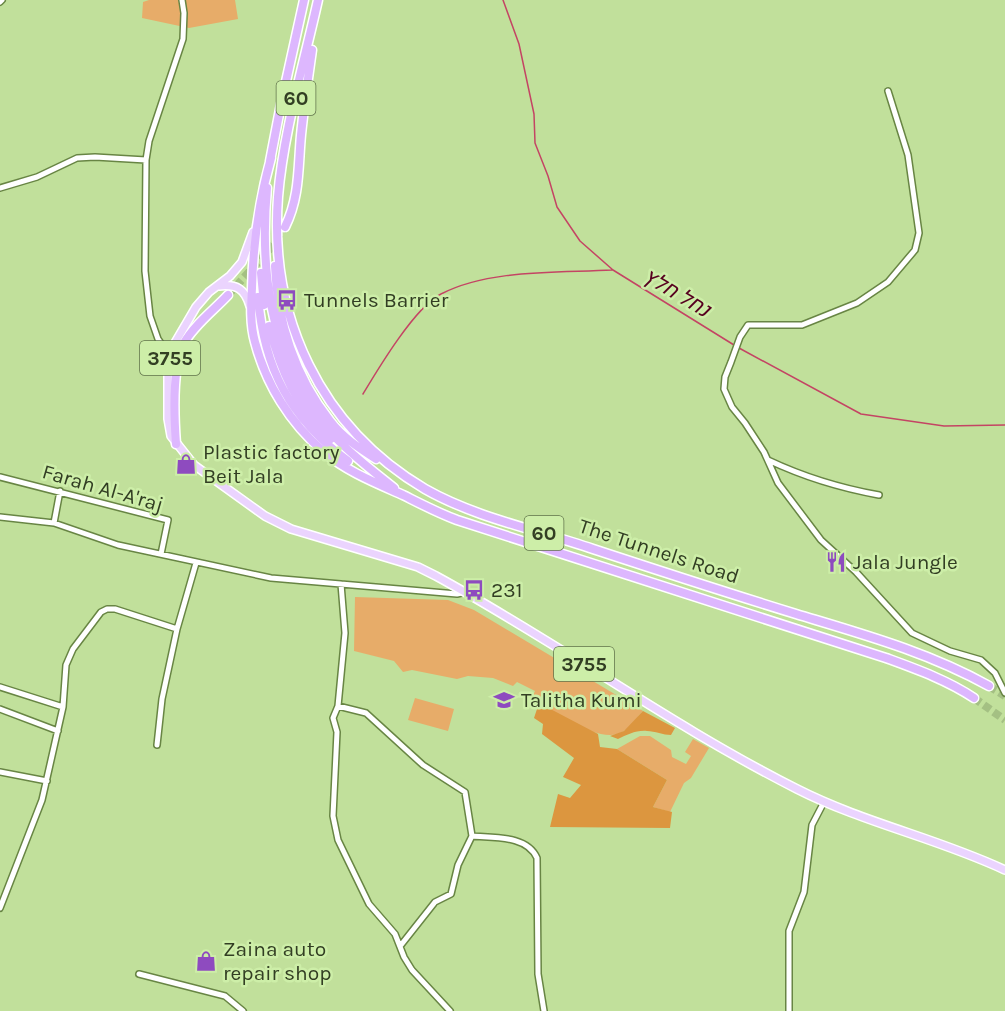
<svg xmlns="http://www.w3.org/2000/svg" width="1005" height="1011" font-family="Karla,Heebo,sans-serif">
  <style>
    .green { fill: #e7ac69 }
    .forest { fill: #dc963f }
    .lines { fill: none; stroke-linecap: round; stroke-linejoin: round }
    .stream { stroke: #c44464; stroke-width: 1.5 }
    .highway-tunnel { stroke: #a4c083; stroke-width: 8; stroke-dasharray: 8 4; stroke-linecap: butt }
    .minor-casing { stroke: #688544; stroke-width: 8 }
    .major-casing { stroke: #fff; stroke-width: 10 }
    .highway-casing { stroke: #fff; stroke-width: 11 }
    .minor { stroke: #fff; stroke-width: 5 }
    .major { stroke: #ebd4fe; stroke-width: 7 }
    .highway { stroke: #ddb7fe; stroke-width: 8 }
    .labels { text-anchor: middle; stroke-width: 5; stroke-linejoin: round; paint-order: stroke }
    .shield { fill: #cdeea8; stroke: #60734b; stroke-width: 1.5 }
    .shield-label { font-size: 20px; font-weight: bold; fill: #323e23 }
    .poi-label { font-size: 21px; fill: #323e23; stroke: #cdeea8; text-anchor: start }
    .street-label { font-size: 21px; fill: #323e23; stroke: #cdeea8 }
    .water-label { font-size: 22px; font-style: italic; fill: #56001f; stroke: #cdeea8 }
  </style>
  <rect width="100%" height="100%" fill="#c1e09b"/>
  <path class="green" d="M 149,0 L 235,0 L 238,19 L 189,28 L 142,18 L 143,2 Z
    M 355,597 L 448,600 L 474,610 L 643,711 C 637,717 631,727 624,731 C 602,746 559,714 539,703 L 532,698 L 535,691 L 517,682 L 513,686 L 493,678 L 468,676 L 457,679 L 412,670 L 403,672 L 394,661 L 354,651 Z
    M 415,698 L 454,709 L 448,731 L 408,720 Z
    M 640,736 L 650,736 L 671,750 L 672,757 L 686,764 L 691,756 L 685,752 L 693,739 L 709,748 L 691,778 L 684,783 L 670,812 L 653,807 L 667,780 L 617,749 Z"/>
  <path class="forest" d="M 539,703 L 598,734 L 600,747 L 617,749 L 667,780 L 653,807 L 672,812 L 670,828 L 550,827 L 558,794 L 570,798 L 581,785 L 563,777 L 574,758 L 542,734 L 543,724 L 534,718 Z
    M 643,711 L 675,728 L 671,735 C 663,735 655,731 647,731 C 636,730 627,735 618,739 L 610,736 L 624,731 Z"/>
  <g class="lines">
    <path class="stream" d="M 503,0 L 519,44 L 534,114 L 535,143 L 548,176 L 557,207 L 580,241 L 613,270 L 734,345
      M 739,348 L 861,414 L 944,426 L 1005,425
      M 363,394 C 378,369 415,307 441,294 C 489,269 558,273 612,270"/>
    <path class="highway-tunnel" d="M 228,295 L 269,250 L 285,227
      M 989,686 L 1005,696
      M 974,698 L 1005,720"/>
    <g class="minor-casing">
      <path id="minor" d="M 0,2 L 2,0
        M 888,91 L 908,155 L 919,233 L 915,250 L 888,282 L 857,303 L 802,325 L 748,325 L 740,337 L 731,362 L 725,377 L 724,389 L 732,407 L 745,423 L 764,452 L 778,483 L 821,540 L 856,572 L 912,633 L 950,651 L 981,660 L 995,673 L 1005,693
        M 0,188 L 37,177 L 77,158 L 95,157 L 146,160
        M 170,356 L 158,339 L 150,316 L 145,271 L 146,160 L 149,141 L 183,39 L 184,13 L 182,0
        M 768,460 C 804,477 840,488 879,495
        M 0,477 L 168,520 L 161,554
        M 0,517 L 54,523 L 118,545 L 271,578 L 457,594 L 466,592
        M 54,523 L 60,491
        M 341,584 L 345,633 L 338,706 L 333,718 L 337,732 L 333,816 L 338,840 L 369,904 L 395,934 L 404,957 L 412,970 L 450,1011
        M 0,687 L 63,707
        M 338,706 L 366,713 L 423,765 L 465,792 L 472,836 L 458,865 L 451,894 L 435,902 L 401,945
        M 0,709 L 58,731
        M 157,745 L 162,699 L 177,629 L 196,563
        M 0,772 L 47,781
        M 472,836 C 494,838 527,835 537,858 L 538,974 L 544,1011
        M 0,908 L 42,800 L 63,707 L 66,665 L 73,649 L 101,612 L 107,609 L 115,609 L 177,629
        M 139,974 L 225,996 L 243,1011
        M 789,1011 L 789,931 L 804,892 L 812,825 L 824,802"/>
    </g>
    <g class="major-casing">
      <path id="major" d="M 253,232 L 242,262 L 230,276 L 209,292 L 196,307 L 172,348 L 168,376 L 168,419 L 171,436 L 194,465 L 265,516 L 291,529 L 418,567 L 436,576 C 559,643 672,726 797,789 C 864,823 937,838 1005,870
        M 219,286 C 237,284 245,289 250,306"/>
    </g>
    <g class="highway-casing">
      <path id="highway" d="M 318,0 C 304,63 283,134 278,197 C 269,317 320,427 425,489 C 476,518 538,530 593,549 C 660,571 728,593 796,614 C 862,634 928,652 989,686
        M 271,158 C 259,201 253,243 252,288 C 251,305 250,324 255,342 C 266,384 290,423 324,452 C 346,471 376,483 403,495 C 421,504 438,513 457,520 L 886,658 C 916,669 947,680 974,698
        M 270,161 L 281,104 L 304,0
        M 267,188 C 259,276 272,365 332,434 C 350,454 373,471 394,488
        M 285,227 C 300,197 298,167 301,135 C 304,106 308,78 312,50
        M 275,266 C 277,321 295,377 330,421 C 342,437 359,448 376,459
        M 261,273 L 264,305
        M 258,297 C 264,369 290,418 348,461
        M 269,326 C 281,372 296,406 331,439
        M 176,444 C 174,417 172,367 184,343 C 194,325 214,310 228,295"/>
    </g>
    <use href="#minor" class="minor"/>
    <use href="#major" class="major"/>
    <use href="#highway" class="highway"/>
  </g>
  <defs>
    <g id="bus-bare" transform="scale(1.62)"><path d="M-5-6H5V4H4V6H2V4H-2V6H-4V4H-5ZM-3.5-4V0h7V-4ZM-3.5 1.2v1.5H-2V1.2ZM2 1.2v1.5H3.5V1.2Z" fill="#8e4bbf" stroke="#cdeea8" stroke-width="2.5" paint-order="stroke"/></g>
    <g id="shop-bare" transform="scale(1.62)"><path d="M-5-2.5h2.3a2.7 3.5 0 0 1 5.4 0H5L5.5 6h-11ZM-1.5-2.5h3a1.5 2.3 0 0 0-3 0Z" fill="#8e4bbf" stroke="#cdeea8" stroke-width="2.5" paint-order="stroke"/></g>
    <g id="restaurant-bare" transform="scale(1.62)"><path d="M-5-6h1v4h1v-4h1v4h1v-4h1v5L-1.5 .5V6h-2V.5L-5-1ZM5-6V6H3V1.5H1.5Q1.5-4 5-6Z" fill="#8e4bbf" stroke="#cdeea8" stroke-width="2.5" paint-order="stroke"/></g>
    <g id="school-bare" transform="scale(1.62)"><path d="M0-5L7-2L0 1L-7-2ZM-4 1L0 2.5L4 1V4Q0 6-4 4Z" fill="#8e4bbf" stroke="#cdeea8" stroke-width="2.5" paint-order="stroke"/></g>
  </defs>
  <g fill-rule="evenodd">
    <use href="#bus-bare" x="287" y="300"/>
    <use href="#shop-bare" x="186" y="464"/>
    <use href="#restaurant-bare" x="836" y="562"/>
    <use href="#bus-bare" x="474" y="590"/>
    <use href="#school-bare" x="504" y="700"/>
    <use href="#shop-bare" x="206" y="961"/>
  </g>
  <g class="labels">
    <g class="shield">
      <rect x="276.5" y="81" width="39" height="34" rx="4.5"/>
      <rect x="140" y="341" width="60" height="34" rx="4.5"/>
      <rect x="524.5" y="516" width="39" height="34" rx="4.5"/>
      <rect x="554" y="647" width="60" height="34" rx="4.5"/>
    </g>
    <g class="shield-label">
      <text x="296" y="105">60</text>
      <text x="170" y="365">3755</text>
      <text x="544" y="540">60</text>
      <text x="584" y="671">3755</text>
    </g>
    <g class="poi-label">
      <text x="304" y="307">Tunnels Barrier</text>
      <text x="203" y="459">Plastic factory<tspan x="203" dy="24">Beit Jala</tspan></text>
      <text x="853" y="569">Jala Jungle</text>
      <text x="491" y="597">231</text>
      <text x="521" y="707">Talitha Kumi</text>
      <text x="223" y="956">Zaina auto<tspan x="223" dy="24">repair shop</tspan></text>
    </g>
    <g class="street-label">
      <text transform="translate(103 488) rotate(16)" y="7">Farah Al-A'raj</text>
      <text transform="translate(659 551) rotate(18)" y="7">The Tunnels Road</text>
    </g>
    <g class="water-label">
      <text transform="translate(677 292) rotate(31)" y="8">נחל חלץ</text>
    </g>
  </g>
</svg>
